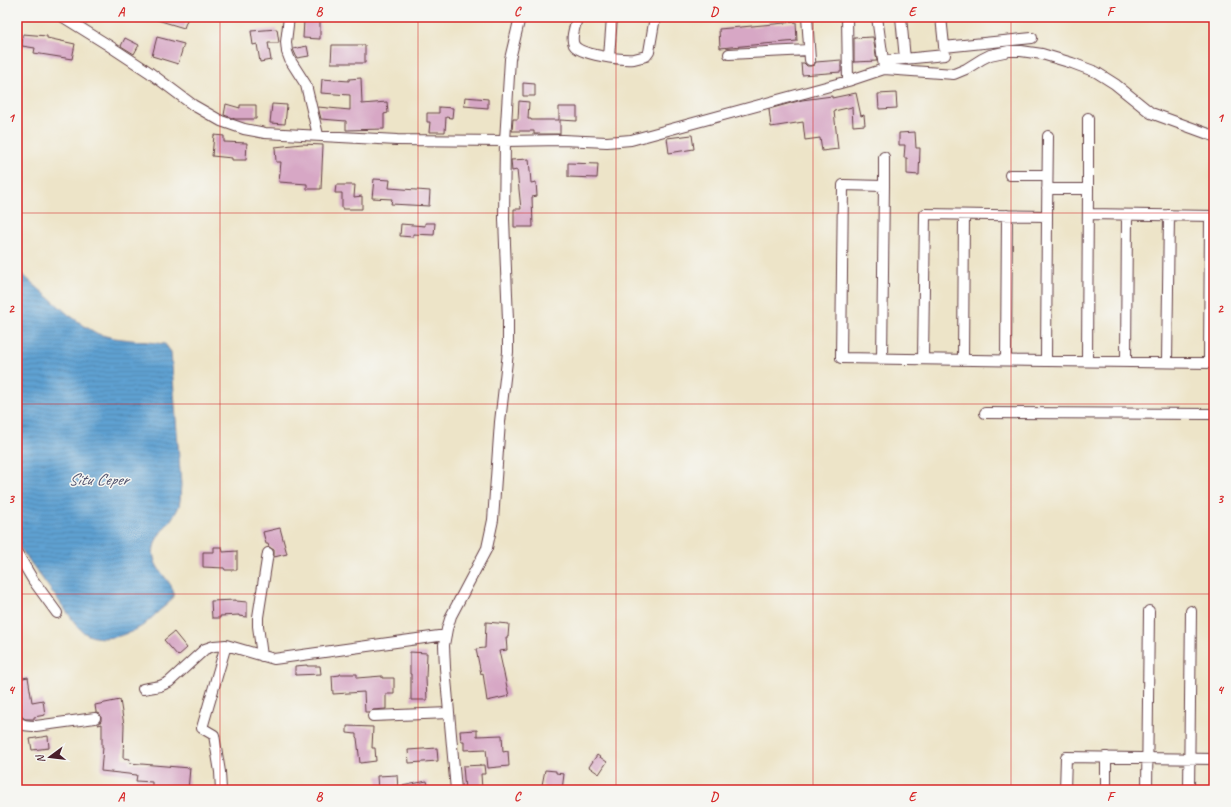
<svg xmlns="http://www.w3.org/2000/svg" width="1231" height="807" font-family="Caveat,sans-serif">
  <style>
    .water { fill: url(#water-rules); stroke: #54607e }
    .building { fill: #d7a7c5 }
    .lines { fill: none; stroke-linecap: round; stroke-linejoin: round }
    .street-casing { stroke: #623d43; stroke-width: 12 }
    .street { stroke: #fff; stroke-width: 10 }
    .grid { fill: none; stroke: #d62828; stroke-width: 1; stroke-opacity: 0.55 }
    .labels { text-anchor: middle; stroke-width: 3; stroke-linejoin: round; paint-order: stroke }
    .water-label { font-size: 17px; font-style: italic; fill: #52536e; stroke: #f6f6f2 }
    .neatline { fill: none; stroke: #d62828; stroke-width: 1.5 }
    .grid-label { font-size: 13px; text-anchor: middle; font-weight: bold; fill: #d62828 }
  </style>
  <defs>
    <pattern id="water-rules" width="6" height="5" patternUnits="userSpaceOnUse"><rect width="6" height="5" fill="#5fa1d2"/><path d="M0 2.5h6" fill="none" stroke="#5083ab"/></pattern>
  </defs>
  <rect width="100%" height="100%" fill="#f6f6f2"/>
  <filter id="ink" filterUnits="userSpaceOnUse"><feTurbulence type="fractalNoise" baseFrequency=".025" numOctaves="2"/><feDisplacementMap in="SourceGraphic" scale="8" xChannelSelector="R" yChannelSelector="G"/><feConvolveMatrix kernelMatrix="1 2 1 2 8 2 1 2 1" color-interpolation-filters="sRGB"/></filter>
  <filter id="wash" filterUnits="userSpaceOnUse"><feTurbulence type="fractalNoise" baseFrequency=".012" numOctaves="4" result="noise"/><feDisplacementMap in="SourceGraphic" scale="16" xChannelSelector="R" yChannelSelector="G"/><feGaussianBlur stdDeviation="0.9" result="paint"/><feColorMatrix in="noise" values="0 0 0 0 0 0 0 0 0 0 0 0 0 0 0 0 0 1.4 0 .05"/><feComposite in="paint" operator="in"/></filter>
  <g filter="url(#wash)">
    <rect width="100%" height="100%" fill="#ede4c8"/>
    <path class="water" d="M 17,270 L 69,315 L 86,327 L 98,334 L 114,338 L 165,344 L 171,352 L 181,485 C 180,491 181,499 179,506 C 173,522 157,531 154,547 C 149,570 177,582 173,596 C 172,602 163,607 159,611 C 154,615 150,620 145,624 C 130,635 106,642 88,635 C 84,633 81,630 78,627 L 17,544 Z"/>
    <g id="blocks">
      <path class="building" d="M 155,17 L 188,17 L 184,28 L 154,19 Z
        M 304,20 L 320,21 L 320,39 L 303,38 Z
        M 796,22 L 797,41 L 720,48 L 719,29 Z
        M 277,29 L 279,43 L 268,43 L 271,60 L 260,62 L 257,44 L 253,45 L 251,31 Z
        M 23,34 L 47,36 L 47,38 L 75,44 L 72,59 L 34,53 L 35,48 L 22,46 Z
        M 157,37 L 184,44 L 178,64 L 152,56 Z
        M 873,37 L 877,61 L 854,62 L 854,38 Z
        M 125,38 L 139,45 L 134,54 L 121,46 Z
        M 332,45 L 365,45 L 365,63 L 331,63 Z
        M 307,46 L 309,56 L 297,58 L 293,49 Z
        M 841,60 L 841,72 L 802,75 L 801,63 L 804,63 L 807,66 L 811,66 L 814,65 L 816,62 Z
        M 361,78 L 362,104 L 387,102 L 388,113 L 384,114 L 384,129 L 346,130 L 346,121 L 321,119 L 318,107 L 350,110 L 350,95 L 321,93 L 322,79 L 349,81 L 349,79 Z
        M 523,83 L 535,84 L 535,96 L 523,96 Z
        M 856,93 L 861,116 L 864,115 L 865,125 L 853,126 L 852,107 L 834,111 L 838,149 L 822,151 L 820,138 L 805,140 L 803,122 L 771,127 L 769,109 L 802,100 L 832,96 L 832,98 Z
        M 896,93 L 897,108 L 879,109 L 878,94 Z
        M 465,97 L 488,99 L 488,108 L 464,106 Z
        M 519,101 L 529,102 L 528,119 L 531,119 L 531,120 L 559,120 L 559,107 L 577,107 L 577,121 L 560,120 L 560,134 L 534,134 L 534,131 L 512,131 L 513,119 L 518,119 Z
        M 226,104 L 240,108 L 240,105 L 256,105 L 256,119 L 235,119 L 224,115 Z
        M 272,104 L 287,105 L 285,124 L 270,123 Z
        M 439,107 L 453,108 L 452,118 L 446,117 L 445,132 L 429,132 L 430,122 L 427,122 L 427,113 L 439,113 Z
        M 915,132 L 916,148 L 920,148 L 919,175 L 907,174 L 907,158 L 904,158 L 905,145 L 899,145 L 899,133 Z
        M 214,135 L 224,136 L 224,142 L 247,143 L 246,160 L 232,160 L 232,158 L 212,156 Z
        M 692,135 L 694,149 L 669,153 L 667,138 Z
        M 302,144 L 323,145 L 321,189 L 307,189 L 307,184 L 279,182 L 281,162 L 276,162 L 275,147 Z
        M 529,159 L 531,183 L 536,182 L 537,196 L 532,197 L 533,227 L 514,227 L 514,209 L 521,209 L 517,170 L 512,171 L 511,160 Z
        M 568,163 L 598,164 L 597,178 L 568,177 Z
        M 374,179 L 390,180 L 389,188 L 430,191 L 429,206 L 391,204 L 392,199 L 372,198 Z
        M 336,185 L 355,185 L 354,197 L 362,196 L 362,209 L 342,209 L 342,193 L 335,193 Z
        M 425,223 L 435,223 L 434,235 L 413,234 L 413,237 L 400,236 L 401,224 L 425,226 Z
        M 280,528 L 287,554 L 274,557 L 274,550 L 269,547 L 268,544 L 266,544 L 263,532 Z
        M 214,547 L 222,547 L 223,552 L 237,551 L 237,570 L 225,570 L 224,568 L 203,567 L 203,552 L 214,552 Z
        M 236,600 L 236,601 L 247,602 L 247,617 L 239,616 L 239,615 L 220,616 L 220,618 L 212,618 L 211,601 Z
        M 486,622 L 509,624 L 508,637 L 506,637 L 507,650 L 499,651 L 509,696 L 487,701 L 483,673 L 481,674 L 476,649 L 485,648 Z
        M 174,632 L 187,648 L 178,656 L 164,640 Z
        M 410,652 L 427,653 L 426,678 L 427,700 L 411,700 L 411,674 L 410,674 Z
        M 307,665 L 307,666 L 320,666 L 321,674 L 295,675 L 295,666 Z
        M 340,674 L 357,674 L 357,678 L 382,676 L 382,678 L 394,678 L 394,694 L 386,694 L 386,709 L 373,710 L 368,712 L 365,712 L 364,692 L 333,694 L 332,676 L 340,675 Z
        M 28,677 L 32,702 L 43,700 L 45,715 L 34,717 L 34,719 L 25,719 L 21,716 L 19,705 L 21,705 L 18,679 Z
        M 120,700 L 124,725 L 123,758 L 130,759 L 129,763 L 190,768 L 188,790 L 152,790 L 152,782 L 136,781 L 137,775 L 101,771 L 103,747 L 102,747 L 102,724 L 98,725 L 101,721 L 101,717 L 100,714 L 96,712 L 95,705 Z
        M 347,726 L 373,727 L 372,748 L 375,748 L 376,761 L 360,763 L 357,738 L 356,737 L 356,734 L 347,733 Z
        M 477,730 L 477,736 L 502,735 L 503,752 L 508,751 L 509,766 L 488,768 L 486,749 L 464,750 L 464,741 L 461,741 L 460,731 Z
        M 48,736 L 49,748 L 32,750 L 30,739 Z
        M 437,748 L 438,761 L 409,763 L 408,750 Z
        M 597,755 L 607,762 L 599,774 L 589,767 Z
        M 484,765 L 485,774 L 481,774 L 482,790 L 465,790 L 463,766 Z
        M 545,770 L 556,771 L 556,773 L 564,774 L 562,790 L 544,790 L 544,786 L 542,785 Z
        M 397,775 L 398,789 L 378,790 L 377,776 Z
        M 427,781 L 429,790 L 402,790 L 402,786 Z"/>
    </g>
  </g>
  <g filter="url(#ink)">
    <use href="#blocks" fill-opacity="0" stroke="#623d43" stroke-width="1"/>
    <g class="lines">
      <g class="street-casing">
        <path id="street" d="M 63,17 L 108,45 L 149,72 L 193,105 L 221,121 L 244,129 L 265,133 L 397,140 L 505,141 L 562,140 L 607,142 L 631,140 L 848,81 L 884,69 L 954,74 L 966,69 L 982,59 L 990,55 L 1009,51 L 1021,51 L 1042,54 L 1072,63 L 1096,72 L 1115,84 L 1151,113 L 1214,136
          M 289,17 L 286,42 L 287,52 L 290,60 L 306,85 L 318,135
          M 577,17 C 576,25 570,37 574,45 C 580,55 622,60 634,59 C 638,58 642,57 646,56 L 649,52 L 655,17
          M 807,17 L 810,60
          M 847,17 L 848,81
          M 877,17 L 884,67
          M 901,17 L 905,59
          M 944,47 L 1032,38
          M 729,54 L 809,50
          M 609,57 L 612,17
          M 883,61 L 945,55 L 941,17
          M 1088,118 L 1088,189
          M 1010,175 L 1047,175
          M 884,186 L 884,157
          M 1047,189 L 1088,189 L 1087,361
          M 1088,214 L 1214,216
          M 1047,216 L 1048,136
          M 882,359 L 884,186 L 843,185 L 841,358 C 965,360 1090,362 1214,363
          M 923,359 L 925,214 L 1047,216 L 1046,361
          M 963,360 L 964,215
          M 1006,360 L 1007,215
          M 1126,362 L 1127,215
          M 1167,362 L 1169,215
          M 1209,363 L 1210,216
          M 985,413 L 1214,414
          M 17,553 L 33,580 L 57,613
          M 262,656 L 258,626 L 258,617 L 268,553
          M 143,689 L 160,686 L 169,682 L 205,649 L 214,646 L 226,645 L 274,659 L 446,635
          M 373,716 L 449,713
          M 17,721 C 22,726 29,726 36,726 L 95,718
          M 221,790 L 220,772 L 214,735 L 202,728 L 226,645
          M 456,790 L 445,668 L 444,645 L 447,629 L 451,616 L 487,548 L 493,520 L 500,422 L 508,352 L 508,320 L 504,219 L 505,141 L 510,59 L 520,17
          M 1065,790 L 1066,757 L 1214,759
          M 1106,790 L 1106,757
          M 1147,790 L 1149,611
          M 1189,790 L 1191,611"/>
      </g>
      <use href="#street" class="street"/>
    </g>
  </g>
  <path class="grid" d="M 220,17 L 220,790M 418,17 L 418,790M 616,17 L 616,790M 813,17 L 813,790M 1011,17 L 1011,790M 17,213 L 1214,213M 17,404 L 1214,404M 17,594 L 1214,594"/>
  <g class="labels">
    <g class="water-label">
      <text x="98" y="485">Situ Ceper</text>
    </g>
  </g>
  <rect width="1231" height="807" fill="none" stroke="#f6f6f2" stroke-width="44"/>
  <g transform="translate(50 757) rotate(255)" stroke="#f6f6f2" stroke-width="3" paint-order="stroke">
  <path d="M0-3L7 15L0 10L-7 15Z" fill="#4a1f2b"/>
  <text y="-6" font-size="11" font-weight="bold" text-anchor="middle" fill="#4a1f2b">N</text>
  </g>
  <rect x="22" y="22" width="1187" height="763" class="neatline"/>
  <g class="grid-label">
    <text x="121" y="16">A</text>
    <text x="319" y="16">B</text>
    <text x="517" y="16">C</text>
    <text x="714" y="16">D</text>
    <text x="912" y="16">E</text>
    <text x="1110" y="16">F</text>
    <text x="11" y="122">1</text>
    <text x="1220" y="122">1</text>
    <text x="11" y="313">2</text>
    <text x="1220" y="313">2</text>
    <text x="11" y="503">3</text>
    <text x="1220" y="503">3</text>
    <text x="11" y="694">4</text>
    <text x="1220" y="694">4</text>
    <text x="121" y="801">A</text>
    <text x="319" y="801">B</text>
    <text x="517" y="801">C</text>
    <text x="714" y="801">D</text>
    <text x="912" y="801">E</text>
    <text x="1110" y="801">F</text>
  </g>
</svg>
